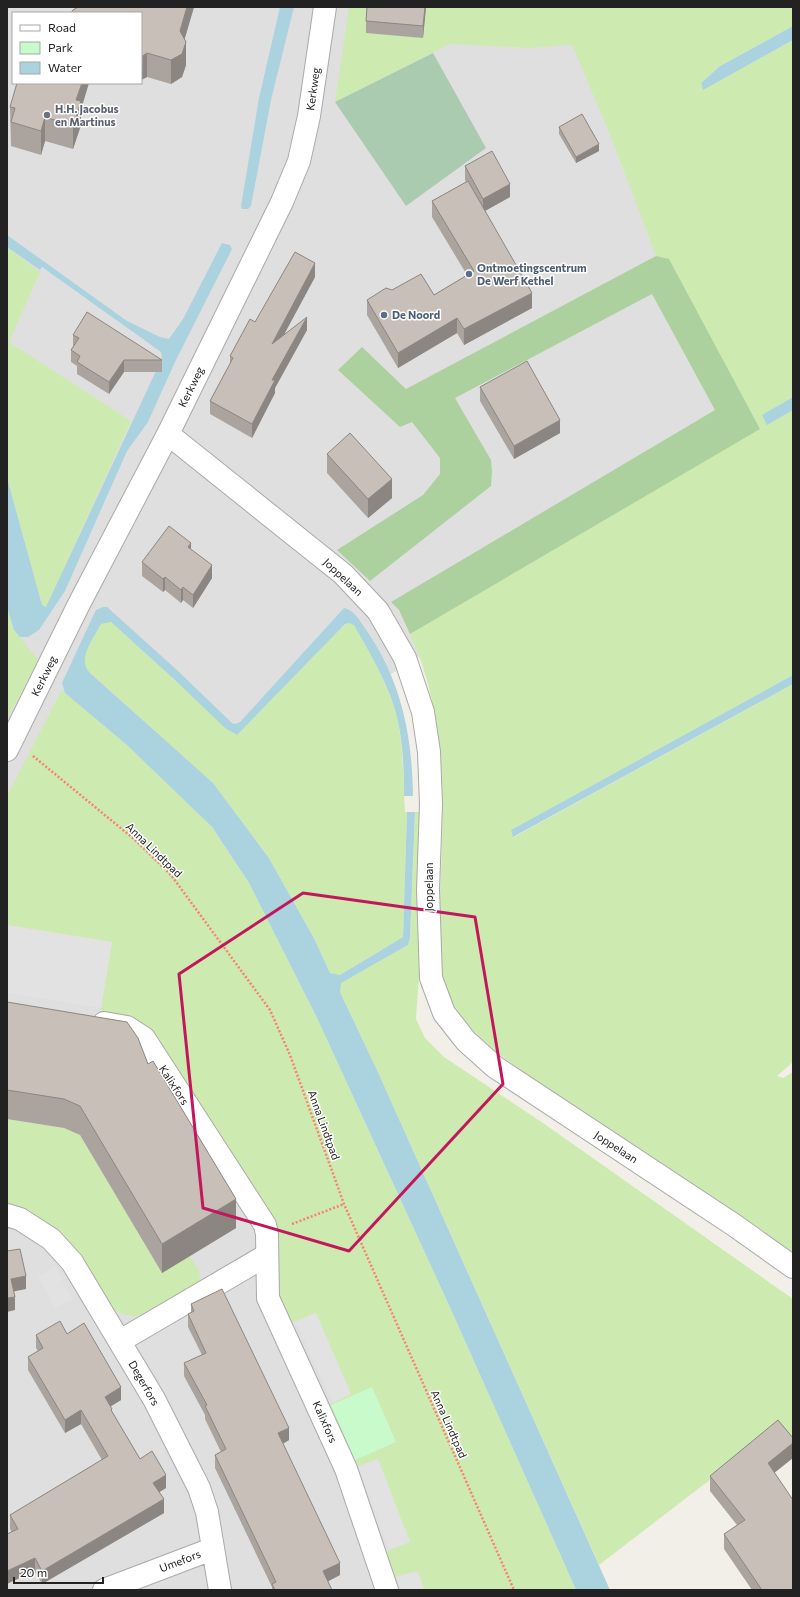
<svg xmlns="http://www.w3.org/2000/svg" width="800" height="1597" font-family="Commissioner,sans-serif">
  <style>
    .residential { fill: #e0dfdf; fill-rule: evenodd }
    .grass { fill: #cdebb0 }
    .forest { fill: #add19e }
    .cemetery { fill: #aacbaf }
    .park { fill: #c8facc }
    .parking { fill: #e2e2e2 }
    .water { fill: #aad3df }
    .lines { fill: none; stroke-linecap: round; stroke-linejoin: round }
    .minor-casing { stroke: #a9a9a9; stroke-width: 24 }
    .path { stroke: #fa8072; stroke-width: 2.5; stroke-dasharray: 2 2; stroke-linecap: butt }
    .minor { stroke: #fff; stroke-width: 22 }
    .wall { fill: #aba49e }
    .shaded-wall { fill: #8b8681 }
    .building { fill: #c7bfb8; stroke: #8b8681 }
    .marked { fill: none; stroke: #c2185b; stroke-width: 3; stroke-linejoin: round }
    .worship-dot { fill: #6b7280; stroke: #fff; stroke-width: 1.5 }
    .service-dot { fill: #5c6f8a; stroke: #fff; stroke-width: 1.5 }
    .labels { text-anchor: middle; stroke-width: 3; stroke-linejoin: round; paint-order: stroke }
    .street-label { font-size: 11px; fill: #222; stroke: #fff }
    .worship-label { font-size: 11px; font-weight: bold; fill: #5b616d; stroke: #fff; text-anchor: start }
    .service-label { font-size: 11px; font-weight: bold; fill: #4e5e75; stroke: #fff; text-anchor: start }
  </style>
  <rect width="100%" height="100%" fill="#f2efe9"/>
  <path class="residential" d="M 7,7 L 596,7 L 793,396 L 793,430 L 317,719 L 134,867 L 449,1590 L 7,1590 ZM 13,13 L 141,13 L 141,83 L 13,83 Z"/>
  <path class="grass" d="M 349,7 L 793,7 L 793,26 L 720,66 L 701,83 L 703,89 L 793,40 L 793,397 L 762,415 L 767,425 L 793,410 L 793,675 L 511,830 L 514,837 L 793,684 L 793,1062 L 777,1076 L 783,1078 L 793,1072 L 793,1257 C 714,1203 633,1150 555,1094 C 523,1071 486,1049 462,1017 C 444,993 440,975 438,946 C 441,842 455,731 410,634 L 759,429 L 669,259 L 656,256 L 611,137 L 572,45 L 531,48 L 450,44 L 335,102 Z
    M 7,247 L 40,272 L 9,342 L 131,421 L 46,607 L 42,605 L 7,478 Z
    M 7,607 L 14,630 L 39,661 L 7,719 Z
    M 107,622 L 111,622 L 176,681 L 225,728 L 237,735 L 345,624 L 349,623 L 355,625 C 370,654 389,685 397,717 C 404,749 403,780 405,812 L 407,812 L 403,937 L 340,975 L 330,973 L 315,940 L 269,858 L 213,783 L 85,668 C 81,654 94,637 101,624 Z
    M 62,689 L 65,693 L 127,745 L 212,827 L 249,883 L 317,1018 L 448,1303 L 576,1590 L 424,1590 L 418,1571 L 394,1577 L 384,1552 L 409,1542 L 378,1459 L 353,1468 L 327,1405 L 351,1394 L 315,1313 L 289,1324 L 274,1294 L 275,1238 L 148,1028 L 132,1019 L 100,1013 L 112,942 L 7,925 L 7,796 Z
    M 415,812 L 420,812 L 420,962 L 416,1019 L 425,1038 L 444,1057 L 543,1123 L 793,1299 L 793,1446 L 771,1433 L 599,1565 L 377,1070 L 340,992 L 340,983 L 408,945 L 410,938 Z
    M 7,1119 L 64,1128 L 80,1135 L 162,1273 L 190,1256 L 200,1273 L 199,1283 L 146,1315 C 132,1319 120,1315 109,1305 L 7,1206 Z"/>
  <path class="forest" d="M 656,256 L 669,259 L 760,429 L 410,634 L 399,610 L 391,602 L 715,410 L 652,294 L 455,398 L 491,460 L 492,471 L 491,486 L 370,581 L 337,550 L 423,495 L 440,474 L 440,458 L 412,422 L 400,427 L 338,370 L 362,347 L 406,389 Z"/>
  <path class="cemetery" d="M 433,53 L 486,148 L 406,206 L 335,102 Z"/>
  <path class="park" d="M 372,1387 L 396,1442 L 355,1460 L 331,1405 Z"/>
  <path class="parking" d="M 7,925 L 112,942 L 101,1008 L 7,993 Z
    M 55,1267 L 72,1299 L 55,1308 L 38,1276 Z
    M 316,1313 L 351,1394 L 333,1403 L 296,1322 Z
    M 378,1459 L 410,1542 L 389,1550 L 358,1466 Z
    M 418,1571 L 424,1590 L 401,1590 L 397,1577 Z"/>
  <path class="water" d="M 280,7 L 294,7 L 271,100 L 251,206 L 248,209 L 242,209 L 241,206 L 259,98 Z
    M 793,26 L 793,40 L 703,90 L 701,83 L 720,66 Z
    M 7,235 L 127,321 L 160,337 L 169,339 L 183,319 L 222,243 L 230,245 L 232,249 L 175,362 L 148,422 L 127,451 L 65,591 L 39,630 L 28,637 L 20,637 L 14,630 L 7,607 L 7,478 L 42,605 L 46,607 L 162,358 L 161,352 L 42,267 L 40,270 L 7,247 Z
    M 793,397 L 793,410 L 767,425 L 762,415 Z
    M 103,607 L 107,607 L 178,671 L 232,723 L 235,724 L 240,722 L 344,608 C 356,611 360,622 367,631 C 402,683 412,735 413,796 L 404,796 C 404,769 403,743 397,717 C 389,685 370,653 354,625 L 349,623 L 345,624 L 237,735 L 225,728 L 176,681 L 111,622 L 101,624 C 94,638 76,659 90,673 L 213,783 L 269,858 L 315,940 L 330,973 L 340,975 L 403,937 L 407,812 L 415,812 L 410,938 L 408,945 L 341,983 L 340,992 L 377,1070 L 610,1590 L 576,1590 L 448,1303 L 317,1018 L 249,883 L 212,827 L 127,745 L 65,693 L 62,683 L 93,616 L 96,610 Z
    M 793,675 L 793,684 L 513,837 L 511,830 Z"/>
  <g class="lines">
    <g class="minor-casing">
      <path id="minor" d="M 168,434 L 343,574 L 378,611 L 405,658 L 423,712 L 429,752 L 431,804 L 428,890 L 431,978 L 444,1013 L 466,1041 L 495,1067 L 734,1225 L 793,1267
        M 7,750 L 79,604 L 168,434 L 282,202 L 299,161 L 309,116 L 325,7
        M 104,1023 L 127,1027 L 144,1038 L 265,1225 L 267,1234 L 268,1298 L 346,1469 L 387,1590
        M 7,1215 L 20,1219 L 51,1239 L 72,1262 L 154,1399 L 199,1488 L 207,1512 L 220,1590
        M 120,1341 L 267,1255
        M 104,1590 L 212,1549"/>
    </g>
    <path class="path" d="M 33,756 L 134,839 L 171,875 L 270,1010 L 290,1055 L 344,1204 L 514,1590
      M 292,1224 L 344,1204"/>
    <use href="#minor" class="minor"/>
  </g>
  <path class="wall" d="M 78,7 L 194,7 L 184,40 L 186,65 L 182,77 L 171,84 L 147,77 L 141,80 L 141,13 Z
    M 426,7 L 423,38 L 366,33 L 366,21 Z
    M 10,107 L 81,110 L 81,125 L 73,149 L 45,141 L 41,155 L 11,146 Z
    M 559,127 L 599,151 L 576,163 L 559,134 Z
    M 465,166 L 510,197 L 485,211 L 532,308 L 464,345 L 457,333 L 398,368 L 367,315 L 367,300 L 392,290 L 434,295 L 467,275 L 432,217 L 432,201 L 466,182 L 465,180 Z
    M 315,277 L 284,334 L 307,330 L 275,388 L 275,393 L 252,438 L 210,414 L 210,401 L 230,364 L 230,356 L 255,322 Z
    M 73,335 L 162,360 L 162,372 L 124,372 L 109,394 L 77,374 L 77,366 L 71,362 L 71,350 L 73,347 Z
    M 480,387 L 560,433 L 514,459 L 480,401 Z
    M 327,454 L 392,498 L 368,518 L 327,473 Z
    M 191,549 L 212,578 L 193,608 L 183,600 L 181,603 L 165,590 L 163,592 L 142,576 L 142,562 Z
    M 7,1002 L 148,1064 L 236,1228 L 162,1273 L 80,1135 L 64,1128 L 7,1119 Z
    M 191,1304 L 289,1440 L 283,1444 L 340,1575 L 328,1581 L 332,1590 L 272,1590 L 272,1587 L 215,1468 L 215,1455 L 221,1452 L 205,1419 L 205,1415 L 184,1376 L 184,1363 L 202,1355 L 188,1327 L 188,1314 L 191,1313 Z
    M 67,1334 L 121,1400 L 110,1406 L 112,1412 L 140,1459 L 166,1488 L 159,1492 L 164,1513 L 42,1584 L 10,1529 L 10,1515 L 102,1460 L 81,1424 L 65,1433 L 28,1370 L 28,1357 L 38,1351 L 36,1348 L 36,1335 Z
    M 775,1473 L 793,1590 L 752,1590 L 724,1549 L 724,1534 L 737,1525 L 710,1491 L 710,1476 Z"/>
  <path class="shaded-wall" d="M 187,7 L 194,7 L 180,55 L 180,31 Z
    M 425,7 L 426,7 L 423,38 L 423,26 Z
    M 186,42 L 186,65 L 182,77 L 171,84 L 171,60 Z
    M 147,53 L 147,77 L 141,80 L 141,57 Z
    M 82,83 L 89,83 L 81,110 L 81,125 L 73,149 L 73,126 L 76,100 Z
    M 45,117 L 45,141 L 41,155 L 41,131 Z
    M 599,144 L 599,151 L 576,163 L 576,157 Z
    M 510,184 L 510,197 L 483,212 L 483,199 Z
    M 315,263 L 315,277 L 272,357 L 272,344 Z
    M 532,293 L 532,308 L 464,345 L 464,329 Z
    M 307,317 L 307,330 L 275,388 L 275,393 L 252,438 L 252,424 L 272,380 Z
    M 457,318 L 457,333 L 398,368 L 398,353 Z
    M 124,360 L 124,372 L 109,394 L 109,382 Z
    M 560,420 L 560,433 L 514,459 L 514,446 Z
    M 392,479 L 392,498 L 368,518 L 368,499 Z
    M 191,543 L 191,556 L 188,547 Z
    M 212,565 L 212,578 L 193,608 L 193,595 Z
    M 165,577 L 165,590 L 163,592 L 163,579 Z
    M 183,587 L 183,600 L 181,603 L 181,590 Z
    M 236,1199 L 236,1228 L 162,1273 L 162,1244 Z
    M 26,1276 L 26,1289 L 11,1292 L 11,1279 Z
    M 15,1297 L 15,1310 L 7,1312 L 7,1298 Z
    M 121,1387 L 121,1400 L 105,1410 L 105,1397 Z
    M 81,1410 L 81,1424 L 65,1433 L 65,1420 Z
    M 289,1428 L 289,1440 L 278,1446 L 278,1433 Z
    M 793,1443 L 793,1458 L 768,1478 L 768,1463 Z
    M 166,1475 L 166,1488 L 153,1496 L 153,1483 Z
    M 164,1499 L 164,1513 L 42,1584 L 42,1571 Z
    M 35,1558 L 35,1571 L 7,1584 L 7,1571 Z
    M 340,1563 L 340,1575 L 323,1584 L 323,1571 Z"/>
  <path class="building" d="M 78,7 L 187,7 L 180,31 L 186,42 L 182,54 L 171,60 L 147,53 L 141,57 L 141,13 L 71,13 L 73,10 Z
    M 367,7 L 425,7 L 423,26 L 366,21 Z
    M 17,83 L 82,83 L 76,100 L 81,101 L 73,126 L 45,117 L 41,131 L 11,122 L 15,108 L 10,107 Z
    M 582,114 L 599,144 L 576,157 L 559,127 Z
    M 492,151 L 510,184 L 483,199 L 465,166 Z
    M 468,181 L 532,293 L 464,329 L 457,318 L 398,353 L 367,300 L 386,288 L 392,290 L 421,274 L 434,295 L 474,271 L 432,201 Z
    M 295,252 L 315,263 L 272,344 L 307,317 L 272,380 L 275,380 L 252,424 L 210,401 L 233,358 L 230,356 L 250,319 L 255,322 Z
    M 87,312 L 162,360 L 124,360 L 109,382 L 77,362 L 80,356 L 71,350 L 79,338 L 73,335 Z
    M 527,361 L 560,420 L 514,446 L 480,387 Z
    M 350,433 L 392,479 L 368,499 L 327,454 Z
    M 169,526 L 191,543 L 188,547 L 212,565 L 193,595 L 183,587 L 181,590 L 165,577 L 163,579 L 142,562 Z
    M 7,1002 L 127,1022 L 138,1038 L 148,1064 L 153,1061 L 236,1199 L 162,1244 L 80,1106 L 64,1099 L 7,1090 Z
    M 20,1249 L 26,1276 L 11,1279 L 15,1297 L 7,1298 L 7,1251 Z
    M 222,1289 L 289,1428 L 278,1433 L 340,1563 L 323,1571 L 332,1590 L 275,1590 L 272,1584 L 276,1582 L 215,1455 L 226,1449 L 205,1406 L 207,1405 L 184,1363 L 206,1353 L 188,1314 L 194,1311 L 191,1304 Z
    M 60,1321 L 67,1334 L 84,1323 L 121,1387 L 105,1397 L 112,1409 L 111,1410 L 140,1459 L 152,1451 L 166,1475 L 153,1483 L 164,1499 L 42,1571 L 35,1558 L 7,1571 L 7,1534 L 18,1529 L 10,1515 L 108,1456 L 81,1410 L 65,1420 L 28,1357 L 43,1348 L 36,1335 Z
    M 778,1420 L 793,1438 L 793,1443 L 768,1463 L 793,1500 L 793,1590 L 762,1590 L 724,1534 L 745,1520 L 710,1476 Z"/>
  <path class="marked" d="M 303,893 L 475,917 L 503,1084 L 349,1251 L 203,1208 L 179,974 Z"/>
  <circle class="worship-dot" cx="47" cy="115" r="4"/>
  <g class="service-dot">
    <circle cx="469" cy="274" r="4"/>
    <circle cx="384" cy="315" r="4"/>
  </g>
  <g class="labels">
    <g class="street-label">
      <text transform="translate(313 89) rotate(-82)" y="4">Kerkweg</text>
      <text transform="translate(191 387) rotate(-64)" y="4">Kerkweg</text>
      <text transform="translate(343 577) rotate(43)" y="4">Joppelaan</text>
      <text transform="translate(44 676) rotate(-64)" y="4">Kerkweg</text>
      <text transform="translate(154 850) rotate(44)" y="4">Anna Lindtpad</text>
      <text transform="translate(429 887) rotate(-90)" y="4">Joppelaan</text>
      <text transform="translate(174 1085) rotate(57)" y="4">Kalixfors</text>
      <text transform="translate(324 1125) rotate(70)" y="4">Anna Lindtpad</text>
      <text transform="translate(616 1147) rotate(33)" y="4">Joppelaan</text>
      <text transform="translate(144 1383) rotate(60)" y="4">Degerfors</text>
      <text transform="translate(325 1422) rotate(66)" y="4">Kalixfors</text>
      <text transform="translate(449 1424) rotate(66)" y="4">Anna Lindtpad</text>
      <text transform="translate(180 1561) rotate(-21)" y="4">Umefors</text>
    </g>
    <g class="worship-label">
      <text x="55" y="113">H.H. Jacobus<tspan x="55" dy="13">en Martinus</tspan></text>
    </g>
    <g class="service-label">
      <text x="477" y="272">Ontmoetingscentrum<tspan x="477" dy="13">De Werf Kethel</tspan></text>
      <text x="392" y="319">De Noord</text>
    </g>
  </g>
  <rect width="800" height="1597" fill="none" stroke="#222222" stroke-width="16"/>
  <rect x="12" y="12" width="130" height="72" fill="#ffffff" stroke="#a7a7a7"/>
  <rect x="20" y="25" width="20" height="6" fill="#ffffff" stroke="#a7a7a7"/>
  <text x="48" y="32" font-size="12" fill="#222222">Road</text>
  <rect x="20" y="42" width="20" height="12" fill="#c8facc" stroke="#a7a7a7"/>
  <text x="48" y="52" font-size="12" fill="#222222">Park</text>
  <rect x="20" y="62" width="20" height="12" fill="#aad3df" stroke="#a7a7a7"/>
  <text x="48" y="72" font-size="12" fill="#222222">Water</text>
  <path d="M14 1577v6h89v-6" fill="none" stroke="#222222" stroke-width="2"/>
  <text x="20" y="1577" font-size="12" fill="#222222" stroke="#ffffff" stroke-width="3" paint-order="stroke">20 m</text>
</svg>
